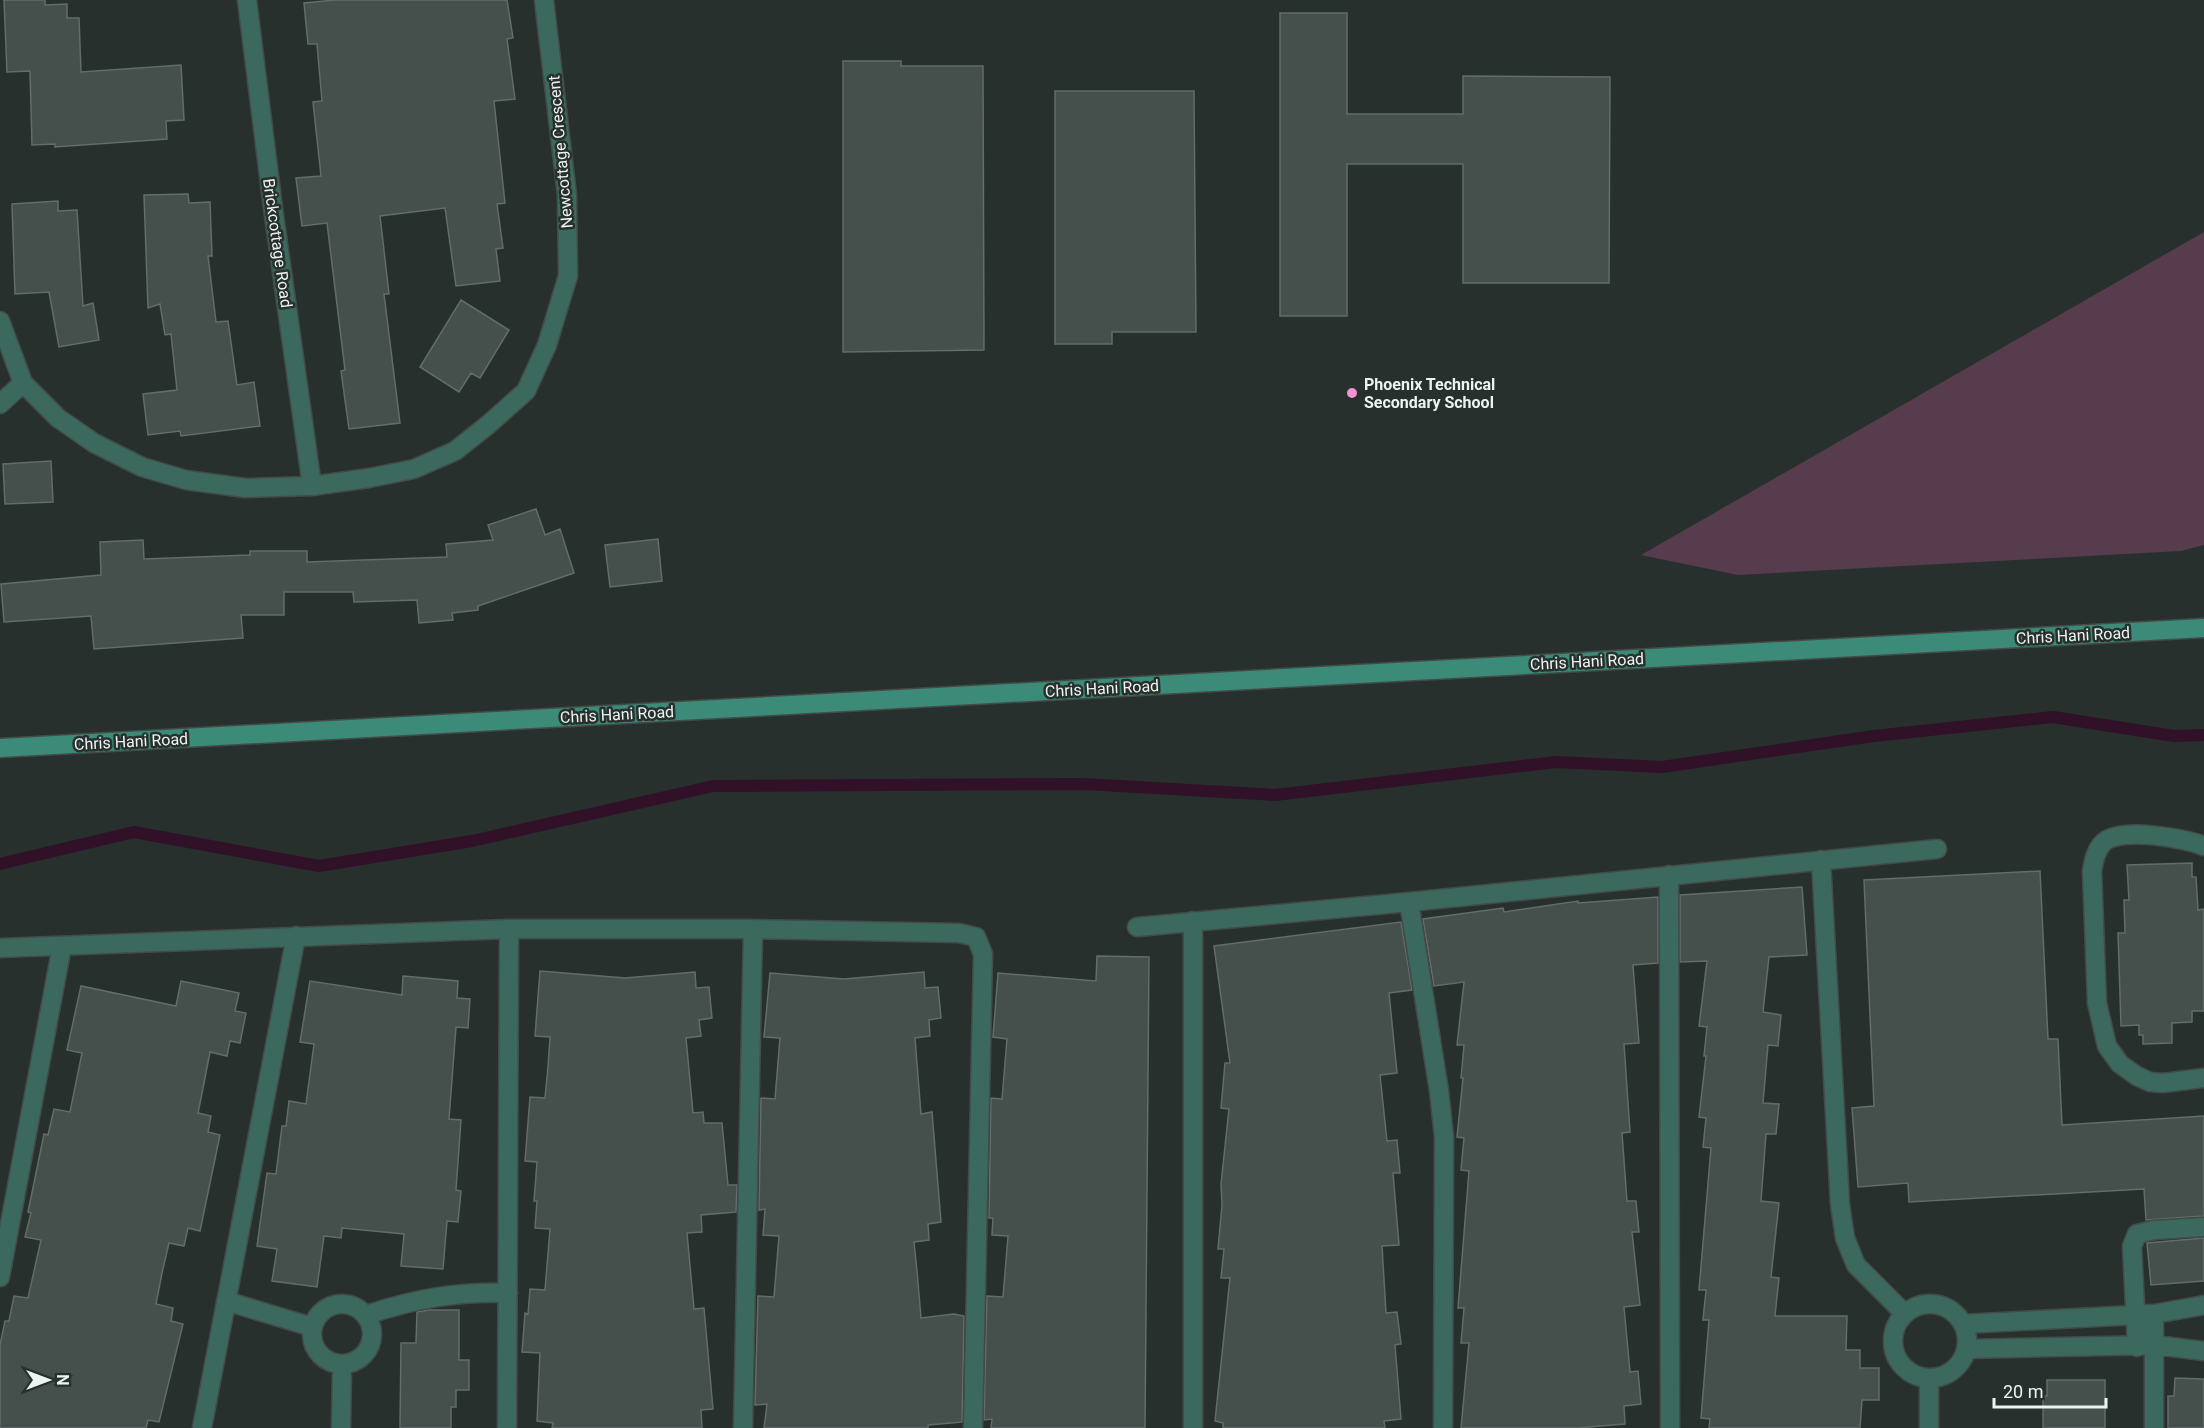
<svg xmlns="http://www.w3.org/2000/svg" width="2204" height="1428" font-family="Roboto,sans-serif">
  <style>
    .green { fill: #573c4e }
    .lines { fill: none; stroke-linecap: round; stroke-linejoin: round }
    .stream { stroke: #301127; stroke-width: 12 }
    .building { fill: #454f4c; stroke: #626c69; stroke-width: 1.5 }
    .lane-casing { stroke: #434b48; stroke-width: 21 }
    .street-casing { stroke: #434b48; stroke-width: 21 }
    .secondary-casing { stroke: #434b48; stroke-width: 21 }
    .lane { stroke: #3b695e; stroke-width: 18 }
    .street { stroke: #3b695e; stroke-width: 18 }
    .secondary { stroke: #3c8a78; stroke-width: 18 }
    .poi-dot { fill: #f391d5; stroke: #27302d; stroke-width: 2 }
    .labels { text-anchor: middle; stroke-width: 5; stroke-linejoin: round; paint-order: stroke }
    .street-label { font-size: 16px; fill: #edf3f1; stroke: #27302d }
    .poi-label { font-size: 16px; font-weight: bold; fill: #edf3f1; stroke: #27302d; text-anchor: start }
  </style>
  <rect width="100%" height="100%" fill="#27302d"/>
  <path class="green" d="M 2204,232 L 2204,545 L 2181,551 L 1738,575 L 1641,555 Z"/>
  <g class="lines">
    <path class="stream" d="M 0,864 L 134,832 L 319,866 L 472,841 L 713,786 L 1084,784 L 1275,795 L 1556,762 L 1662,767 L 1874,736 L 2053,717 L 2174,736 L 2204,735"/>
  </g>
  <path class="building" d="M 4,0 L 45,0 L 45,5 L 67,4 L 67,18 L 79,18 L 81,72 L 181,65 L 184,120 L 166,121 L 167,139 L 55,147 L 55,144 L 32,145 L 30,71 L 7,72 Z
    M 335,0 L 507,0 L 513,38 L 507,39 L 515,99 L 494,101 L 505,203 L 497,204 L 503,248 L 496,249 L 500,281 L 456,286 L 445,208 L 380,216 L 389,294 L 384,294 L 400,423 L 349,429 L 341,371 L 345,370 L 327,223 L 302,226 L 296,178 L 321,176 L 313,102 L 322,101 L 317,44 L 308,44 L 304,3 Z
    M 1280,13 L 1347,13 L 1347,114 L 1463,114 L 1463,76 L 1610,77 L 1609,283 L 1463,283 L 1463,164 L 1347,164 L 1347,316 L 1280,316 Z
    M 843,61 L 901,61 L 901,66 L 983,66 L 984,350 L 843,352 Z
    M 1055,91 L 1194,91 L 1196,332 L 1112,332 L 1112,344 L 1055,344 Z
    M 188,194 L 189,203 L 210,202 L 212,256 L 208,256 L 216,322 L 228,321 L 237,385 L 254,382 L 260,426 L 181,436 L 180,431 L 148,435 L 143,394 L 177,390 L 171,334 L 165,335 L 160,304 L 148,308 L 144,195 Z
    M 58,201 L 58,211 L 77,210 L 83,306 L 93,303 L 99,340 L 59,347 L 49,292 L 15,294 L 12,204 Z
    M 461,300 L 509,330 L 480,378 L 471,373 L 459,392 L 420,367 Z
    M 51,461 L 53,502 L 5,504 L 3,464 Z
    M 536,509 L 545,535 L 560,529 L 574,573 L 478,606 L 478,610 L 452,613 L 453,620 L 419,623 L 417,600 L 354,602 L 353,592 L 284,592 L 284,615 L 241,615 L 243,638 L 94,649 L 91,616 L 4,622 L 1,584 L 101,575 L 100,542 L 143,540 L 144,559 L 250,555 L 250,551 L 307,551 L 307,562 L 447,557 L 446,544 L 493,540 L 488,525 Z
    M 658,539 L 662,581 L 610,587 L 605,545 Z
    M 2192,863 L 2192,877 L 2196,877 L 2198,910 L 2204,909 L 2204,1011 L 2192,1011 L 2192,1022 L 2172,1023 L 2172,1043 L 2143,1044 L 2143,1035 L 2139,1035 L 2139,1025 L 2121,1026 L 2118,933 L 2125,933 L 2124,900 L 2129,900 L 2127,865 Z
    M 2040,871 L 2048,1039 L 2058,1039 L 2062,1125 L 2204,1116 L 2204,1216 L 2146,1220 L 2144,1189 L 1909,1202 L 1908,1183 L 1858,1187 L 1852,1108 L 1874,1106 L 1864,880 Z
    M 1802,887 L 1807,955 L 1769,957 L 1763,1012 L 1781,1015 L 1778,1046 L 1768,1045 L 1763,1103 L 1779,1104 L 1776,1134 L 1766,1134 L 1761,1201 L 1779,1203 L 1771,1277 L 1779,1278 L 1775,1316 L 1847,1316 L 1846,1350 L 1860,1350 L 1860,1368 L 1879,1368 L 1879,1400 L 1862,1400 L 1860,1428 L 1709,1428 L 1710,1419 L 1701,1418 L 1709,1320 L 1703,1320 L 1706,1290 L 1699,1290 L 1711,1148 L 1703,1147 L 1706,1118 L 1699,1117 L 1706,1056 L 1704,1056 L 1707,1027 L 1699,1026 L 1707,961 L 1680,962 L 1680,895 Z
    M 1658,897 L 1658,963 L 1633,965 L 1639,1043 L 1624,1044 L 1630,1132 L 1622,1133 L 1627,1201 L 1636,1201 L 1639,1232 L 1632,1232 L 1640,1305 L 1624,1307 L 1630,1372 L 1638,1371 L 1641,1404 L 1624,1406 L 1625,1424 L 1576,1428 L 1461,1428 L 1469,1343 L 1461,1343 L 1464,1308 L 1458,1308 L 1469,1171 L 1461,1170 L 1464,1138 L 1457,1137 L 1463,1078 L 1461,1078 L 1464,1045 L 1457,1045 L 1464,982 L 1434,986 L 1423,919 L 1503,908 L 1504,912 L 1578,901 L 1578,903 Z
    M 1401,922 L 1412,990 L 1389,993 L 1397,1073 L 1380,1075 L 1387,1141 L 1397,1140 L 1400,1173 L 1393,1173 L 1399,1245 L 1382,1246 L 1386,1313 L 1397,1312 L 1401,1344 L 1395,1345 L 1401,1419 L 1384,1421 L 1385,1428 L 1223,1428 L 1223,1423 L 1215,1421 L 1230,1278 L 1221,1278 L 1224,1249 L 1218,1249 L 1222,1205 L 1221,1184 L 1229,1109 L 1221,1108 L 1225,1063 L 1230,1063 L 1214,946 Z
    M 1097,956 L 1149,957 L 1145,1428 L 991,1428 L 992,1419 L 984,1420 L 987,1296 L 1003,1297 L 1008,1236 L 992,1235 L 993,1218 L 989,1218 L 991,1098 L 1002,1099 L 1007,1039 L 993,1037 L 998,973 L 1096,981 Z
    M 540,971 L 625,978 L 695,972 L 696,988 L 709,987 L 712,1018 L 699,1020 L 701,1036 L 686,1038 L 693,1113 L 703,1112 L 704,1123 L 722,1123 L 728,1185 L 737,1185 L 736,1212 L 701,1215 L 702,1232 L 687,1233 L 694,1309 L 704,1308 L 713,1409 L 701,1410 L 702,1428 L 552,1428 L 553,1423 L 537,1421 L 540,1353 L 522,1352 L 525,1313 L 528,1314 L 530,1289 L 545,1290 L 550,1229 L 535,1228 L 537,1201 L 534,1201 L 537,1162 L 525,1161 L 530,1097 L 545,1098 L 548,1067 L 550,1037 L 535,1036 Z
    M 924,972 L 925,988 L 938,987 L 941,1018 L 929,1020 L 930,1036 L 915,1038 L 921,1114 L 932,1112 L 941,1222 L 928,1224 L 929,1240 L 914,1242 L 917,1271 L 921,1318 L 954,1314 L 964,1316 L 962,1422 L 928,1425 L 928,1428 L 764,1428 L 767,1404 L 755,1405 L 758,1296 L 774,1297 L 779,1236 L 763,1235 L 765,1209 L 759,1210 L 761,1098 L 775,1099 L 780,1038 L 764,1037 L 770,973 L 844,979 Z
    M 403,976 L 458,981 L 457,998 L 470,999 L 468,1028 L 456,1027 L 449,1119 L 461,1120 L 456,1190 L 461,1191 L 458,1222 L 447,1221 L 443,1269 L 401,1266 L 404,1234 L 342,1228 L 341,1238 L 324,1236 L 317,1287 L 272,1281 L 277,1249 L 257,1246 L 267,1173 L 276,1174 L 282,1126 L 286,1126 L 289,1101 L 306,1104 L 314,1044 L 300,1042 L 310,981 L 402,995 Z
    M 181,981 L 239,993 L 235,1011 L 246,1013 L 240,1043 L 230,1041 L 227,1056 L 210,1052 L 204,1083 L 198,1113 L 211,1116 L 208,1132 L 220,1135 L 200,1231 L 188,1228 L 184,1246 L 169,1243 L 162,1273 L 156,1304 L 173,1308 L 171,1321 L 183,1324 L 159,1422 L 148,1420 L 146,1428 L 0,1428 L 0,1345 L 5,1321 L 9,1321 L 14,1296 L 28,1298 L 41,1240 L 25,1237 L 31,1213 L 28,1212 L 44,1134 L 48,1135 L 54,1109 L 70,1112 L 82,1053 L 67,1050 L 81,986 L 176,1006 Z
    M 2204,1238 L 2204,1281 L 2151,1285 L 2147,1243 Z
    M 429,1310 L 459,1310 L 459,1360 L 469,1360 L 469,1390 L 456,1390 L 456,1407 L 451,1407 L 451,1428 L 400,1428 L 401,1343 L 416,1343 L 417,1312 Z
    M 2175,1378 L 2204,1379 L 2204,1428 L 2168,1428 L 2168,1396 L 2174,1396 Z
    M 2047,1380 L 2105,1380 L 2105,1428 L 2043,1428 L 2043,1396 L 2047,1396 Z"/>
  <g class="lines">
    <g class="lane-casing">
      <path id="lane" d="M 2204,846 C 2185,838 2121,827 2104,842 C 2096,849 2094,860 2092,871 L 2097,1003 L 2107,1046 L 2120,1064 L 2137,1076 L 2150,1082 L 2163,1083 L 2204,1078
        M 2137,1347 L 2132,1246 L 2137,1234 L 2154,1230 L 2204,1227"/>
    </g>
    <g class="street-casing">
      <path id="street" d="M 247,0 L 273,208 L 312,486
        M 0,321 L 23,383 L 58,418 L 94,443 L 142,467 L 186,480 L 245,488 L 312,486 L 369,478 L 414,469 L 455,451 L 489,424 L 526,391 L 547,345 L 568,276 L 567,195 L 544,0
        M 0,404 L 23,383
        M 1821,860 L 1840,1204 L 1845,1238 L 1856,1265 L 1904,1313
        M 1669,875 L 1670,1428
        M 1409,902 L 1439,1091 L 1444,1137 L 1443,1428
        M 1193,921 L 1193,1428
        M 1137,927 L 1409,902 L 1937,849
        M 0,948 L 509,929 L 753,929 L 959,933 L 976,937 L 983,954 L 973,1428
        M 0,1277 L 62,946
        M 226,1301 L 312,1327
        M312 1334a30 30 0 1 1 60 0a30 30 0 1 1-60 0Z
        M1893 1341a37 37 0 1 1 74 0a37 37 0 1 1-74 0Z
        M 2154,1314 L 2154,1428
        M 366,1315 C 414,1299 458,1291 508,1293
        M 1963,1324 L 2154,1314 L 2204,1305
        M 1966,1349 L 2155,1345 L 2204,1351
        M 1929,1378 L 1929,1428
        M 202,1428 L 296,936
        M 341,1428 L 342,1365
        M 507,1428 L 509,929
        M 743,1428 L 753,929"/>
    </g>
    <g class="secondary-casing">
      <path id="secondary" d="M 0,748 L 2204,628"/>
    </g>
    <use href="#lane" class="lane"/>
    <use href="#street" class="street"/>
    <use href="#secondary" class="secondary"/>
  </g>
  <circle class="poi-dot" cx="1352" cy="393" r="6"/>
  <g class="labels">
    <g class="street-label">
      <text transform="translate(560 152) rotate(-95)" y="6">Newcottage Crescent</text>
      <text transform="translate(278 243) rotate(82)" y="6">Brickcottage Road</text>
      <text transform="translate(2073 635) rotate(-3)" y="6">Chris Hani Road</text>
      <text transform="translate(1587 661) rotate(-3)" y="6">Chris Hani Road</text>
      <text transform="translate(1102 688) rotate(-3)" y="6">Chris Hani Road</text>
      <text transform="translate(617 714) rotate(-3)" y="6">Chris Hani Road</text>
      <text transform="translate(131 741) rotate(-3)" y="6">Chris Hani Road</text>
    </g>
    <g class="poi-label">
      <text x="1364" y="390">Phoenix Technical<tspan x="1364" dy="18">Secondary School</tspan></text>
    </g>
  </g>
  <g transform="translate(48 1380) rotate(90)" stroke="#27302d" stroke-width="4.5" paint-order="stroke">
  <path d="M0-4.5L10 22L0 15L-10 22Z" fill="#edf3f1"/>
  <text y="-9" font-size="16" font-weight="bold" text-anchor="middle" fill="#edf3f1">N</text>
  </g>
  <path d="M1994 1398v9h112v-9" fill="none" stroke="#edf3f1" stroke-width="3"/>
  <text x="2003" y="1398" font-size="18" fill="#edf3f1" stroke="#27302d" stroke-width="4.5" paint-order="stroke">20 m</text>
</svg>
